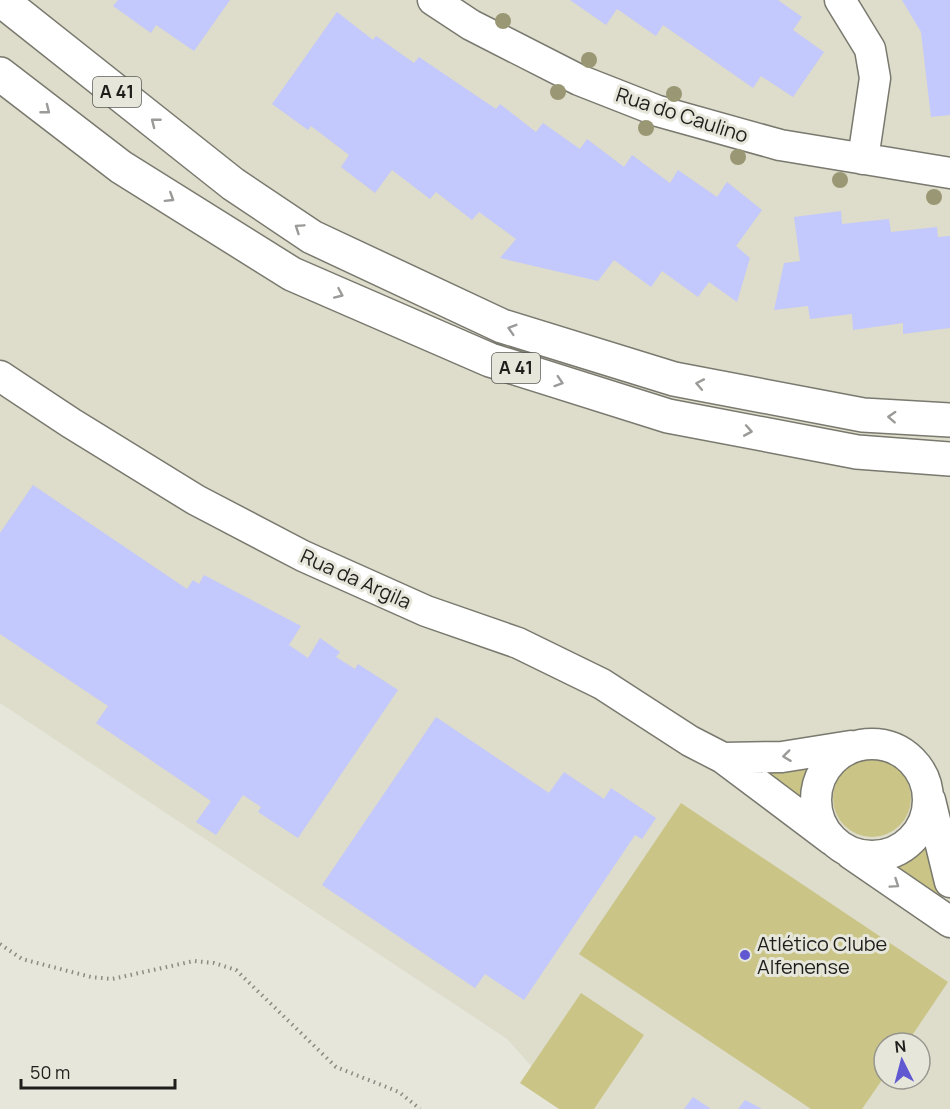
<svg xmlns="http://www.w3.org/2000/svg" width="950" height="1109" font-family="Manrope,sans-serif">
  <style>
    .built { fill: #dedcca; fill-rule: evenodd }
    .green { fill: #cac587 }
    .building { fill: #c3c8fd }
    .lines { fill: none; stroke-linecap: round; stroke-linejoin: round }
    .minor-casing { stroke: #79796f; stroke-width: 33 }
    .highway-casing { stroke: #79796f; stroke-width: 36 }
    .path { stroke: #8b8b83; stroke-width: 4; stroke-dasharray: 1.5 4.5; stroke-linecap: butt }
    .minor { stroke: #fff; stroke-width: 30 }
    .highway { stroke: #fff; stroke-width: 33 }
    .tree { fill: #9a9774 }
    .oneway { stroke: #9a9a98 }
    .poi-dot { fill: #5f58d1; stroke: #e6e6db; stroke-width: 2 }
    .labels { text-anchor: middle; stroke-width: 6; stroke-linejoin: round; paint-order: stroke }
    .shield { fill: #e6e6db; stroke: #5b5a55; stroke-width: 1.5 }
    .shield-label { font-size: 18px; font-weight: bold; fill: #1f1e1b }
    .street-label { font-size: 20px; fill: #1f1e1b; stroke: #e6e6db }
    .poi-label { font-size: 20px; fill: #1f1e1b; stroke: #e6e6db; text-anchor: start }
  </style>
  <rect width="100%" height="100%" fill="#e6e6db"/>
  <path class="built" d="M 0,0 L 950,0 L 950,1109 L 570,1109 L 507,1039 L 0,703 ZM 884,1043 L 920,1043 L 920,1079 L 884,1079 Z"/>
  <path class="green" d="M833 798a39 39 0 1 1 78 0a39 39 0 1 1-78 0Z
    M 812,765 L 806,779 L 804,804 L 749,766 Z
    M 681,803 L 948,982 L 907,1043 L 884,1043 L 884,1077 L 862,1109 L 811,1109 L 579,954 Z
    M 927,840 L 928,841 L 942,899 L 890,865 L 911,854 Z
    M 581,993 L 644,1035 L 594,1109 L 559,1109 L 520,1083 Z"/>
  <path class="building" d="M 118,0 L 230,0 L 194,51 L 156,25 L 151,33 L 113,6 Z
    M 570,0 L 778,0 L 802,17 L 793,30 L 824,52 L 793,97 L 761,76 L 753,88 L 663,25 L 656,36 L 617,9 L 606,25 Z
    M 902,0 L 950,0 L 950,115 L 931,117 L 921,32 Z
    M 337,12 L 373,40 L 376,36 L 414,63 L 419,57 L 496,109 L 500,104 L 536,132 L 543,123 L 580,149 L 587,139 L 624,167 L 632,155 L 670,183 L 678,170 L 717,197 L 727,182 L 762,210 L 736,246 L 750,258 L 737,302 L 709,282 L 698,297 L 662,271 L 651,287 L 614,260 L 598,281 L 500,258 L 516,239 L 479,212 L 472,220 L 436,192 L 430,199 L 392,170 L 375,193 L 341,167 L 349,155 L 311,126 L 308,130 L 272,104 Z
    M 841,211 L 842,224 L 889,219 L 891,232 L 937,227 L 938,237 L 950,236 L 950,328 L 903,334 L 903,323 L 853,330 L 852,314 L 810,319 L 808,306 L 774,310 L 784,263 L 800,261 L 794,217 Z
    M 33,485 L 187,589 L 193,580 L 199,584 L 204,575 L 301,626 L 289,645 L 308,658 L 320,638 L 340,652 L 336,657 L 355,669 L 358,664 L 398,690 L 298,838 L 258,812 L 261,807 L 243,795 L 216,835 L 196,822 L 211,801 L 96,723 L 108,706 L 0,634 L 0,533 Z
    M 436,717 L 549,793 L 564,772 L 604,799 L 611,788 L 656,818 L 642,839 L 635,835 L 524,1000 L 485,974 L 475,988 L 322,885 Z
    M 693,1097 L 711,1109 L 684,1109 Z
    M 745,1100 L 762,1109 L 738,1109 Z"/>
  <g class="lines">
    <g class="minor-casing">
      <path id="minor" d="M 433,0 L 471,25 L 579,80 L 658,111 L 780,145 L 950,173
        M 840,0 L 870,49 L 875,78 L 863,159
        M 0,376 L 71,423 L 196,500 L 303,556 L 426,611 L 518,643 L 602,684 L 690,741 L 723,758 L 832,840
        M816 800a56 56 0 1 1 112 0a56 56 0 1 1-112 0Z
        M 723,758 L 782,757 L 851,746
        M 930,800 L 950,882
        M 851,854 L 950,922"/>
    </g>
    <g class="highway-casing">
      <path id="highway" d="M 1,0 L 233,184 L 312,237 L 502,326 L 674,379 L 863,415 L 950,420
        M 0,74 L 121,167 L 292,274 L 490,360 L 668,416 L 857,452 L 950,459"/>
    </g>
    <path class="path" d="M 0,944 L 22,959 L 91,977 L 112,979 L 194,961 L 214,963 L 236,970 L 336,1067 L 399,1092 L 420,1109"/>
    <use href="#minor" class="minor"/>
    <use href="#highway" class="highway"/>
  </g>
  <g class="tree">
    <circle cx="503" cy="21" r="8"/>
    <circle cx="589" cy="60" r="8"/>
    <circle cx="558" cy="92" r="8"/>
    <circle cx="674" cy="94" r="8"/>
    <circle cx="646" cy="128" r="8"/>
    <circle cx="738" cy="157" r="8"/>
    <circle cx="840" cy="180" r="8"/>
    <circle cx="934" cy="197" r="8"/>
  </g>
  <defs><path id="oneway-chevron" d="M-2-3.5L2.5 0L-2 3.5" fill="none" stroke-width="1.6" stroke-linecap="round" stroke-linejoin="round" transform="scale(1.5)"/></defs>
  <g class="oneway">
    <use href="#oneway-chevron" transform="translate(46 110) rotate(38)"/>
    <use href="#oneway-chevron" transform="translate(155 122) rotate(-142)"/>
    <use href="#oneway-chevron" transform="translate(170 198) rotate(32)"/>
    <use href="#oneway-chevron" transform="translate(299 228) rotate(-146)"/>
    <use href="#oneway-chevron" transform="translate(339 294) rotate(24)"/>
    <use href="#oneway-chevron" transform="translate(512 329) rotate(-163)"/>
    <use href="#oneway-chevron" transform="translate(559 382) rotate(18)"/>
    <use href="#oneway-chevron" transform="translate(700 384) rotate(-169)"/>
    <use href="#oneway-chevron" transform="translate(892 417) rotate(-177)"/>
    <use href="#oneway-chevron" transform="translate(748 431) rotate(10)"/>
    <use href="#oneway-chevron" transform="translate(787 756) rotate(173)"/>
    <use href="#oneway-chevron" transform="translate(895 884) rotate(34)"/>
  </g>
  <circle class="poi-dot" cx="745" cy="955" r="6"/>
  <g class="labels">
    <g class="shield">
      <rect x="93" y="77" width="48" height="30" rx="4.5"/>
      <rect x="492" y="353" width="48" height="30" rx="4.5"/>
    </g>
    <g class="shield-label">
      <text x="117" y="98">A 41</text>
      <text x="516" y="374">A 41</text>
    </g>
    <g class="street-label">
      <text transform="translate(682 115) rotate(18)" y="7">Rua do Caulino</text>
      <text transform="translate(356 579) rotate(24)" y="7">Rua da Argila</text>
    </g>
    <g class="poi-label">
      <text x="757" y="951">Atlético Clube<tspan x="757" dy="23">Alfenense</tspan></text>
    </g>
  </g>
  <g transform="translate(902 1061) rotate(354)"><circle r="28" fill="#e6e6db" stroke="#96968e" stroke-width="1.5"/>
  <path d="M0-4.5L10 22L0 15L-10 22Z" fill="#5f58d1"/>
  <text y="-9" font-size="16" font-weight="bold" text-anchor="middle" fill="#1f1e1b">N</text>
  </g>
  <path d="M21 1079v9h154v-9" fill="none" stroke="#1f1e1b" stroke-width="3"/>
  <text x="30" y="1079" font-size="18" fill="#1f1e1b" stroke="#e6e6db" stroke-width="4.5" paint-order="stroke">50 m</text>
</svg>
